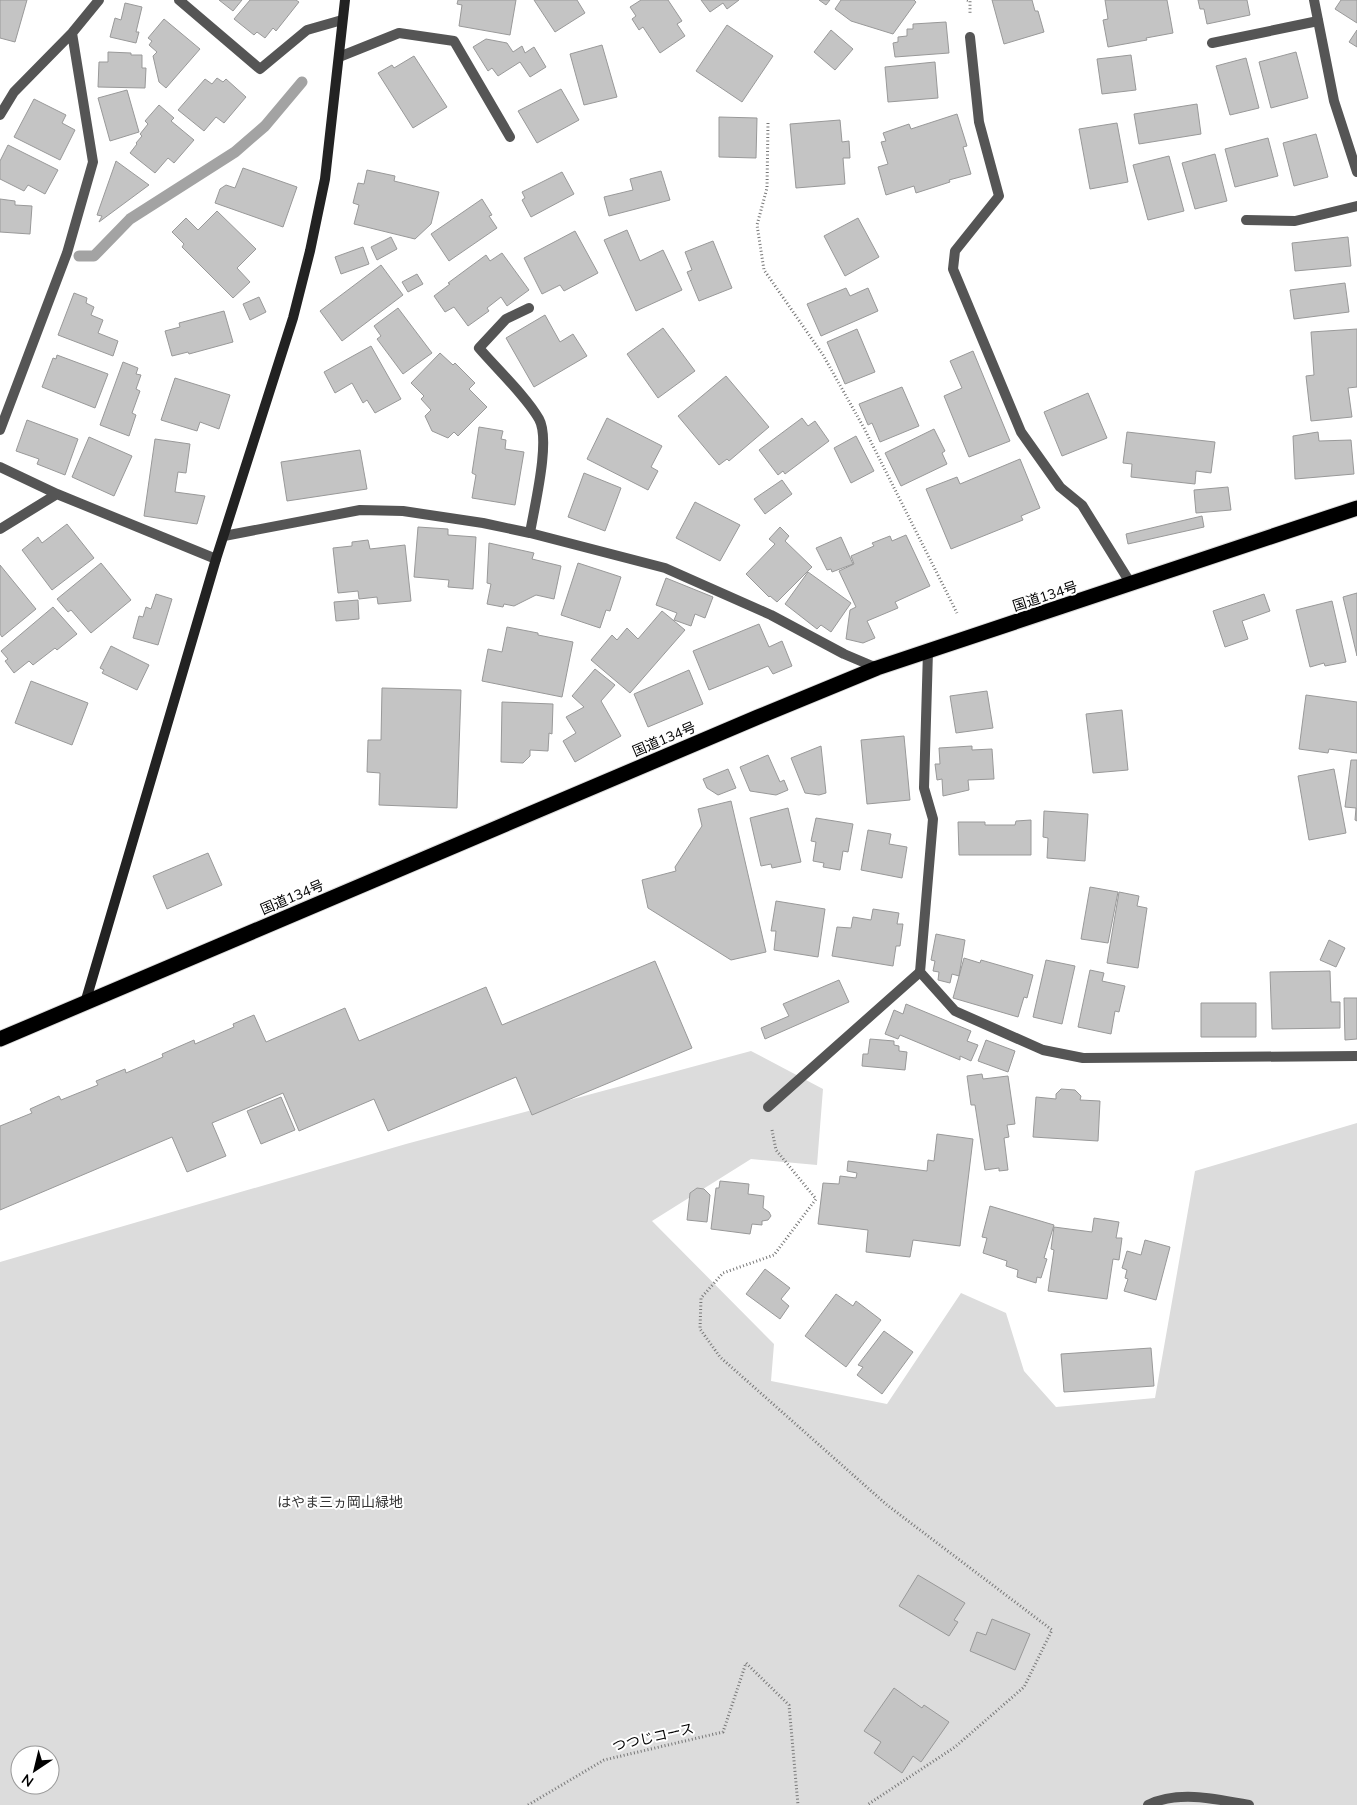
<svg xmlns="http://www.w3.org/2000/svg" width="1357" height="1805" font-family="Mulish,'Noto Sans JP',sans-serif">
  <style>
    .green { fill: #dcdcdc; fill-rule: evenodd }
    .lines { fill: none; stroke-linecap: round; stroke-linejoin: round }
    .stream { stroke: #a3a3a3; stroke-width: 11 }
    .building { fill: #c4c4c4; stroke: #999 }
    .highway-casing { stroke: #dbdbdb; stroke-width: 17 }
    .path { stroke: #777; stroke-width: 3; stroke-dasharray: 1 2.5; stroke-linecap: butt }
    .lane { stroke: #555; stroke-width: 10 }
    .street { stroke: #555; stroke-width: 10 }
    .secondary { stroke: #222; stroke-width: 10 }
    .highway { stroke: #000; stroke-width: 15 }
    .labels { text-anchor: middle; stroke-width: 4; stroke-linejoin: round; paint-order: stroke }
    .street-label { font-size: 14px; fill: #000; stroke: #fff }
    .park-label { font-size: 14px; fill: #333; stroke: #fff }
  </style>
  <rect width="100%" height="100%" fill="#fff"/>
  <path class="green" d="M 751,1051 L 823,1089 L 817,1165 L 751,1159 L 652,1221 L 774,1344 L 771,1381 L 887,1404 L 961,1293 L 1006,1313 L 1024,1371 L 1056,1407 L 1155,1398 L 1195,1171 L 1357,1123 L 1357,1805 L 0,1805 L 0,1262 L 406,1144 ZM 20,1755 L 50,1755 L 50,1785 L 20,1785 Z"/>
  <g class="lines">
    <path class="stream" d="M 79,256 L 94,256 L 130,219 L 235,152 L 265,126 L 302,82"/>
  </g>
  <path class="building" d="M 0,0 L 27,0 L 15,42 L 0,38 Z
    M 219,0 L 242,0 L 233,11 Z
    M 250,0 L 296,0 L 299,2 L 276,31 L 273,28 L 265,38 L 257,32 L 254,35 L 234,19 Z
    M 458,0 L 516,0 L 510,35 L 459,26 L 462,5 L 457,4 Z
    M 534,0 L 577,0 L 585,13 L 555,32 Z
    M 641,0 L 668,0 L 682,21 L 677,24 L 685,36 L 660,53 L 643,27 L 639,30 L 632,19 L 636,16 L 630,7 Z
    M 701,0 L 739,0 L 727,9 L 723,3 L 710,12 Z
    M 819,0 L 830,0 L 826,5 Z
    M 841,0 L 914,0 L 916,2 L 893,34 L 851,21 L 835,9 Z
    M 992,0 L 1032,0 L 1035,11 L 1038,11 L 1044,32 L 1004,44 Z
    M 1105,0 L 1167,0 L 1173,33 L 1146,38 L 1147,40 L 1108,47 L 1103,20 L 1108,19 Z
    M 1198,0 L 1247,0 L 1250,15 L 1207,24 L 1204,9 L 1200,9 Z
    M 1341,0 L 1357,0 L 1357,23 L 1335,9 Z
    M 125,3 L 142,7 L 136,32 L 139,32 L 136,43 L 110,37 L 115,18 L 121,20 Z
    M 164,19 L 200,49 L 166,88 L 159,82 L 153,56 L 157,52 L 149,45 L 152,41 L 148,38 Z
    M 946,22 L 949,53 L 895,57 L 893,43 L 898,42 L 898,37 L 907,36 L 907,29 L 913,29 L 913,24 Z
    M 727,25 L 773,56 L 742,102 L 696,71 Z
    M 831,30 L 853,49 L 835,70 L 814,52 Z
    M 1357,30 L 1357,47 L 1349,42 Z
    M 486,39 L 507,43 L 513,52 L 522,46 L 525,53 L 534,47 L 546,67 L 530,77 L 520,62 L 498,76 L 492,68 L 488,71 L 473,47 Z
    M 602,45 L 617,97 L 584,105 L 570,54 Z
    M 108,52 L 131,53 L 131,55 L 142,55 L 142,68 L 146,68 L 145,88 L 98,87 L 99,62 L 108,62 Z
    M 1296,52 L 1308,98 L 1271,108 L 1259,62 Z
    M 1131,55 L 1136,90 L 1102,94 L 1097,59 Z
    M 414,56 L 447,107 L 413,128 L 378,73 L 392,65 L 394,68 Z
    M 1246,58 L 1259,108 L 1230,115 L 1216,66 Z
    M 935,62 L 938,98 L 888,102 L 885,67 Z
    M 217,78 L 223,82 L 226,79 L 246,97 L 224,123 L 216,117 L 204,131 L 178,110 L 205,79 L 212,84 Z
    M 561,89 L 579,120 L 537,143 L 518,111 Z
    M 127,90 L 139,132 L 110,141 L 98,98 Z
    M 34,99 L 66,115 L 62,123 L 75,130 L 60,160 L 14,137 Z
    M 1197,104 L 1201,134 L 1139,144 L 1134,114 Z
    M 159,105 L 174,118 L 171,121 L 194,140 L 174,163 L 168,158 L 155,173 L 130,153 L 137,144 L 136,143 L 142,136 L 140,134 L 148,124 L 145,121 Z
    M 957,114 L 967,146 L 963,147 L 971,174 L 949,180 L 950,182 L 916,193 L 914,186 L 886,195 L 878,167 L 888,164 L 881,142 L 886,141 L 883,133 L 909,124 L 911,129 Z
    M 719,117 L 757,118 L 756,158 L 719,157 Z
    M 840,120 L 842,142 L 849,141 L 850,158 L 843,158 L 845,184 L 796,188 L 790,124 Z
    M 1117,123 L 1128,182 L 1090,189 L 1079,129 Z
    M 1316,134 L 1328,177 L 1294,186 L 1283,143 Z
    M 1268,138 L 1278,176 L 1235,187 L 1225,149 Z
    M 8,145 L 58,170 L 45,194 L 28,185 L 24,191 L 0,179 L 0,161 Z
    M 1215,154 L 1227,201 L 1195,209 L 1182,163 Z
    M 1169,156 L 1184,211 L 1148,220 L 1133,165 Z
    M 116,161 L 149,185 L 99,222 L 102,216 L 97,215 Z
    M 243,168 L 297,187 L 283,227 L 215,203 L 220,189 L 226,185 L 235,188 Z
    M 367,170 L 395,176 L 394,181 L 439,192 L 431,224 L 415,239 L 354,224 L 359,205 L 353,203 L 358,183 L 364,184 Z
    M 661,171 L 670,200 L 609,216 L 604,197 L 633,190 L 630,179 Z
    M 562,172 L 574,194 L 531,217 L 522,200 L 525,198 L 522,192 Z
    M 0,199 L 15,201 L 15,205 L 32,206 L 30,234 L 0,232 Z
    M 482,199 L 492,215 L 489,216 L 497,228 L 449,261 L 431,234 Z
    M 217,211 L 256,249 L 237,268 L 250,282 L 233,298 L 182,247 L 184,244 L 172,232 L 186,218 L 198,230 Z
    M 858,218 L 879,257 L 845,276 L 824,236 Z
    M 627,230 L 640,261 L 663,250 L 682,290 L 636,311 L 604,240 Z
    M 575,231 L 598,273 L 564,291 L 560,285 L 542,294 L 524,258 Z
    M 391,237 L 397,249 L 377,260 L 371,247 Z
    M 1348,237 L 1351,266 L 1295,271 L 1292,243 Z
    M 713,241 L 732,288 L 699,301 L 687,272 L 692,270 L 685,252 Z
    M 363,247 L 369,264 L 341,274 L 335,257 Z
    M 502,253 L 529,290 L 507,306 L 501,297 L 487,308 L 489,311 L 468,326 L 454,307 L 445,312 L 434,296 L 450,284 L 448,283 L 486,255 L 490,261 Z
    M 381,265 L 403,295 L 342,341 L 320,311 Z
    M 417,274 L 423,284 L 408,292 L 402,282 Z
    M 1345,283 L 1349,312 L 1294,319 L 1290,290 Z
    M 846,288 L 850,296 L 868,288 L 878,311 L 821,336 L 807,304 Z
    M 74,293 L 87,298 L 86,303 L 94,307 L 91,315 L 103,320 L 98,333 L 118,341 L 113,356 L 58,335 Z
    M 259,297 L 266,312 L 250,320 L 243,304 Z
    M 398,308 L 432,353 L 403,374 L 377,339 L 381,336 L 374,326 Z
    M 224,311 L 233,342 L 189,354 L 188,352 L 172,356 L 165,331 L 180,327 L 179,323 Z
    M 545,315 L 560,342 L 573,334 L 587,356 L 534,387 L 506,338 Z
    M 663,328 L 695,371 L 658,398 L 627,354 Z
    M 857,329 L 875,372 L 845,384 L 827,342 Z
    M 1357,329 L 1357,387 L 1348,388 L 1352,417 L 1311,421 L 1306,376 L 1314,375 L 1311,332 Z
    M 371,346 L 401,399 L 375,413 L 367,400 L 363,403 L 352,383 L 335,393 L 324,372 Z
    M 973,351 L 1010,441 L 969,457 L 944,396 L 962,388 L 950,361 Z
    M 440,353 L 453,365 L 455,363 L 475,383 L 469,389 L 487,407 L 458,436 L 454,432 L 448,438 L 432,431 L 425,416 L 431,410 L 421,399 L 424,396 L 411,383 Z
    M 57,355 L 108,374 L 95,408 L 42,387 L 53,358 L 56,359 Z
    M 123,362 L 138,368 L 136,374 L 141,375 L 136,389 L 140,391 L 132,413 L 136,415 L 129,436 L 100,425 Z
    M 726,376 L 769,427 L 729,461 L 727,459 L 719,465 L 678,416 Z
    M 175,378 L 230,395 L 219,429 L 200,422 L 197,431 L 161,420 Z
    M 902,387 L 919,426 L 880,442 L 872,423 L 868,425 L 859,404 Z
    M 1088,393 L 1107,438 L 1062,456 L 1044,412 Z
    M 607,418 L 662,446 L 651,467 L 658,471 L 648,490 L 587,459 Z
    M 802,418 L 808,426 L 815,421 L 829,441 L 785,474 L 783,471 L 778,475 L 759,450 Z
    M 27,420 L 78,439 L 65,475 L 37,464 L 39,459 L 16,451 Z
    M 479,427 L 503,431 L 501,439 L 506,440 L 505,449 L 524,452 L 515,505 L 472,498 L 476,475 L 472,473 Z
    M 934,429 L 945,451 L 942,453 L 947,464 L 901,486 L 885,453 Z
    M 1127,432 L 1215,442 L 1211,473 L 1196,471 L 1195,484 L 1131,477 L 1132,464 L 1123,463 Z
    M 1318,432 L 1319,441 L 1351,440 L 1354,474 L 1295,479 L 1293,436 Z
    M 856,436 L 874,471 L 851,483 L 834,448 Z
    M 89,437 L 132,456 L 114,496 L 72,477 Z
    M 155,439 L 190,444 L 186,473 L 178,472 L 175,492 L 205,496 L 197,524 L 144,516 Z
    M 360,450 L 367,489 L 287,501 L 281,462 Z
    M 1020,459 L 1040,508 L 1021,516 L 1023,520 L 951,549 L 926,489 L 957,477 L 960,484 Z
    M 584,473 L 621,488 L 605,531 L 568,517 Z
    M 782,480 L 792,494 L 765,514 L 754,499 Z
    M 1228,487 L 1231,510 L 1196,513 L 1194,490 Z
    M 695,502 L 740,525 L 720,561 L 676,538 Z
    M 1202,516 L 1204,527 L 1128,544 L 1126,534 Z
    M 67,524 L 94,558 L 52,590 L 22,550 L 38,537 L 42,543 Z
    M 418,527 L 448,529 L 448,535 L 476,537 L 473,589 L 448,587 L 449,580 L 414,577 Z
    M 780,527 L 789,536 L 785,541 L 812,567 L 777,602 L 770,596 L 769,597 L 746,574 L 775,544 L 769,539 Z
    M 906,535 L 930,586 L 895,602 L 898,608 L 867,621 L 875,638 L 863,643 L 846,639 L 850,610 L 856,607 L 839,571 L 854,564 L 851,556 L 874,546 L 872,543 L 890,536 L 892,541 Z
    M 841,537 L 853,564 L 832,572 L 831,569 L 827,570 L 816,548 Z
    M 368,540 L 370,549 L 405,545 L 411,601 L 378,604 L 377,597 L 359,599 L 358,591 L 338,593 L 333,548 L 352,546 L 352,542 Z
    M 489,543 L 534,553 L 532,559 L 561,566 L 554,599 L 536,595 L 514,606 L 504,604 L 503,607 L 487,604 L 491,584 L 487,583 Z
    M 101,563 L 131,600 L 91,633 L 71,610 L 68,612 L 57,599 Z
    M 578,563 L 621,577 L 610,611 L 606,610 L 600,628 L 561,615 Z
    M 0,565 L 36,609 L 2,637 L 0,634 Z
    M 808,572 L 851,603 L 831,632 L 821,625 L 817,629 L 785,604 Z
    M 666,578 L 713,597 L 705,618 L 695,614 L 691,626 L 674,620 L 677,613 L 656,605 Z
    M 1357,593 L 1357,656 L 1343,597 Z
    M 156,594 L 172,599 L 158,645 L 133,638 L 139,616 L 143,617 L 146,607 L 151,609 Z
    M 1264,594 L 1270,611 L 1242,621 L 1248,639 L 1225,647 L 1213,611 Z
    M 358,600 L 359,619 L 336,621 L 334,602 Z
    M 1332,601 L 1346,662 L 1325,666 L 1324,663 L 1310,667 L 1296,610 Z
    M 53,607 L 77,634 L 57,650 L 55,648 L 33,665 L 29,661 L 14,673 L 5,661 L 8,659 L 1,651 Z
    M 662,611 L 685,630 L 630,693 L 591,660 L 612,635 L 617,640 L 627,628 L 638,639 Z
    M 759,624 L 769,647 L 782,641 L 792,666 L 773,674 L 768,666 L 709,690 L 693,651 Z
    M 507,627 L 538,633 L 538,635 L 573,642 L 562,697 L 482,681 L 488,649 L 502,652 Z
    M 111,646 L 149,665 L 137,690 L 102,673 L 104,670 L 100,668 Z
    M 595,669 L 615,685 L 601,701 L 621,736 L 575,762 L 563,741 L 576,733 L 566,717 L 584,707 L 572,696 Z
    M 689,670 L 703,704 L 648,727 L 634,694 Z
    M 31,681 L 88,703 L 72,745 L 15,723 Z
    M 382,688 L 461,690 L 457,808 L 379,805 L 380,773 L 367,772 L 368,740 L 381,740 Z
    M 987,691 L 993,728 L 956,733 L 950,696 Z
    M 1306,695 L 1357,702 L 1357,753 L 1329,749 L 1328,753 L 1299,749 Z
    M 502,702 L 553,704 L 552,734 L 549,733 L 548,751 L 530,750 L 530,756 L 523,763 L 501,762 Z
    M 1122,710 L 1128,770 L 1093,773 L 1086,714 Z
    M 904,736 L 910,800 L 867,804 L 861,740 Z
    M 821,746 L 826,793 L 819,795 L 805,793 L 791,758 Z
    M 972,746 L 972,750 L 992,749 L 994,779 L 968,780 L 969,790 L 943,796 L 942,779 L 937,780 L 935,764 L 940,764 L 939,748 Z
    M 768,755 L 780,782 L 784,780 L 788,790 L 776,795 L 750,791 L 740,767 Z
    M 1351,760 L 1357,760 L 1357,821 L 1355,820 L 1356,808 L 1345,807 Z
    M 728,769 L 736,788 L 718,795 L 707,788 L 703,779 Z
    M 1334,769 L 1346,833 L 1309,840 L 1298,776 Z
    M 731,801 L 766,952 L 731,960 L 648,908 L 642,880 L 676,871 L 675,867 L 702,826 L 698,809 Z
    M 788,808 L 801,862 L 772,868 L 771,864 L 761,866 L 750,818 Z
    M 1044,811 L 1088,814 L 1085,861 L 1047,858 L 1048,838 L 1043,837 Z
    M 816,818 L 853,824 L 848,852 L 843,851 L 840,870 L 823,867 L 824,863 L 813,861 L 816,842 L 811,841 Z
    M 1031,820 L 1031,855 L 959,855 L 958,822 L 985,822 L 985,825 L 1015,825 L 1016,821 Z
    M 868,830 L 891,834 L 889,844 L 907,847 L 902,878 L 861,870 Z
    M 208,853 L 222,885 L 167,909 L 153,876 Z
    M 1090,887 L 1118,892 L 1108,943 L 1081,939 Z
    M 1119,892 L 1139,896 L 1137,906 L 1147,908 L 1138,968 L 1107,963 Z
    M 776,901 L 825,909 L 818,957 L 774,950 L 776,931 L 771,931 Z
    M 873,909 L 899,913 L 897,924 L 903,924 L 900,946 L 896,946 L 893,966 L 832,956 L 837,927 L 851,928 L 853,917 L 871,920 Z
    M 936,934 L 965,940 L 959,976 L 952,974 L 950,983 L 938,980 L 939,972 L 933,971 L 935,961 L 931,960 Z
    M 1329,940 L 1345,948 L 1336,967 L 1320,960 Z
    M 964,958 L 980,963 L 981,960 L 1033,975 L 1027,998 L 1024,997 L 1018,1017 L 953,998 Z
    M 1046,960 L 1075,966 L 1062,1024 L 1033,1017 Z
    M 655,961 L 692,1048 L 532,1115 L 516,1077 L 388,1131 L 374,1099 L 299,1131 L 283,1093 L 212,1123 L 226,1156 L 187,1172 L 172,1137 L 0,1210 L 0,1126 L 32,1113 L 30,1109 L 59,1096 L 61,1100 L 98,1085 L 96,1081 L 125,1069 L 126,1073 L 163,1057 L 162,1054 L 194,1040 L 195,1044 L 234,1027 L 233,1024 L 254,1015 L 266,1042 L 345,1008 L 359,1041 L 486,987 L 502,1025 Z
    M 1090,970 L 1104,973 L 1102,981 L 1125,986 L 1119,1012 L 1115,1011 L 1111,1034 L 1078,1027 Z
    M 1330,971 L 1331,1002 L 1340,1002 L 1340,1028 L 1272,1029 L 1270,972 Z
    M 839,980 L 849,1002 L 765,1039 L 761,1028 L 789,1016 L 783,1004 Z
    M 1344,998 L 1357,998 L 1357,1039 L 1345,1040 Z
    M 1201,1003 L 1256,1003 L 1256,1037 L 1201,1037 Z
    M 906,1004 L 971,1031 L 967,1041 L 978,1045 L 971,1061 L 960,1056 L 960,1060 L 900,1035 L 898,1039 L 885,1034 L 894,1010 L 903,1014 Z
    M 870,1039 L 894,1041 L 894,1045 L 899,1046 L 899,1051 L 907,1052 L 905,1070 L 862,1066 L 863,1054 L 868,1054 Z
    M 986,1040 L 1015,1051 L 1008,1072 L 978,1061 Z
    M 982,1074 L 983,1079 L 1008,1076 L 1015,1124 L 1007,1125 L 1009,1137 L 1004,1138 L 1008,1170 L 999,1171 L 999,1168 L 985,1170 L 975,1105 L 971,1105 L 967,1076 Z
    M 1061,1089 L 1075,1090 L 1081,1096 L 1080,1100 L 1100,1101 L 1098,1141 L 1033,1137 L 1036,1097 L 1056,1099 L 1056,1094 Z
    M 281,1097 L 295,1130 L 261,1144 L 247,1111 Z
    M 937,1134 L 973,1139 L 960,1246 L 913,1240 L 910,1257 L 866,1252 L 868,1230 L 818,1224 L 823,1183 L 839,1184 L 840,1176 L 856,1178 L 857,1173 L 847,1171 L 848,1161 L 927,1171 L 928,1160 L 934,1161 Z
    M 720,1181 L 749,1184 L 748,1194 L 764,1196 L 763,1208 L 769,1212 L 771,1216 L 768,1220 L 762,1221 L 762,1225 L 752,1224 L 750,1234 L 711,1229 L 716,1188 L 719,1188 Z
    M 697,1188 L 704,1189 L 710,1195 L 707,1222 L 687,1220 L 690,1193 Z
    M 990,1206 L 1054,1225 L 1044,1258 L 1047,1259 L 1041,1278 L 1037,1277 L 1036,1283 L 1017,1277 L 1018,1270 L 1006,1266 L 1007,1261 L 983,1253 L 987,1238 L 982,1237 Z
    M 1094,1218 L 1119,1222 L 1116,1238 L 1122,1238 L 1119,1260 L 1113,1259 L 1107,1299 L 1048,1291 L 1054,1250 L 1051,1249 L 1054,1227 L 1092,1232 Z
    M 1145,1240 L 1170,1247 L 1156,1300 L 1124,1291 L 1128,1279 L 1125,1278 L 1127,1270 L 1122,1268 L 1127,1251 L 1141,1255 Z
    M 765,1269 L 790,1288 L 781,1299 L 789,1306 L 780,1319 L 746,1294 Z
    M 836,1294 L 853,1306 L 856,1301 L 881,1320 L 846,1367 L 805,1336 Z
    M 884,1331 L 913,1352 L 882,1394 L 857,1375 L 863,1367 L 858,1365 Z
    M 1151,1348 L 1154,1386 L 1064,1392 L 1061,1354 Z
    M 918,1575 L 965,1603 L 954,1620 L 958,1622 L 949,1636 L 899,1606 Z
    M 992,1619 L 1030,1634 L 1015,1670 L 970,1651 L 977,1632 L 986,1635 Z
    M 894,1688 L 922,1708 L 924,1705 L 949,1722 L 921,1762 L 913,1756 L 902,1773 L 874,1753 L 881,1742 L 864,1731 Z"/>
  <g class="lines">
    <g class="highway-casing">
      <path id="highway" d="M 0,1039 L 758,717 L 877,668 L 1357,508"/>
    </g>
    <path class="path" d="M 967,0 L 970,1 L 970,14
      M 768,123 L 767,188 L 757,225 L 764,270 L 823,355 L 864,428 L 957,613
      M 772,1130 L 776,1150 L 816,1199 L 774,1255 L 723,1273 L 701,1298 L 700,1329 L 720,1357 L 887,1505 L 1052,1630 L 1024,1687 L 955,1747 L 867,1805
      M 528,1805 L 604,1760 L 723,1732 L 746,1663 L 789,1705 L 798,1805"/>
    <path class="lane" d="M 1212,43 L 1318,21
      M 768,1107 L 920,972"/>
    <path class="street" d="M 179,0 L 260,69 L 307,30 L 342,20
      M 1314,0 L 1334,101 L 1357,172
      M 970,37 L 979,122 L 999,196 L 955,251 L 953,269 L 1021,432 L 1060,487 L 1082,505 L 1131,584
      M 339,57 L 399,33 L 454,41 L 510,137
      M 0,115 L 14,92 L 72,33 L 99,0
      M 1246,220 L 1295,221 L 1357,206
      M 529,308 L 506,319 L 479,348 C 496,368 526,396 539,419 C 551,440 534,508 530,533
      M 0,430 L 67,253 L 93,162 L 72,33
      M 0,467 L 57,494 L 216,559
      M 0,529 L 57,494
      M 224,536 L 360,510 L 403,511 L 483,523 L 530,533 L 665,568 L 771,615 L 844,654 L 877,668
      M 928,651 L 924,788 L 933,819 L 920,972 L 955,1011 L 1043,1050 L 1083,1058 L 1357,1056
      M 1148,1805 C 1178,1790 1217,1799 1249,1805"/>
    <path class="secondary" d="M 85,1003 L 216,559 L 293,318 L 310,251 L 325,179 L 345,0"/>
    <use href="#highway" class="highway"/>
  </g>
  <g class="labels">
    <g class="street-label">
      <text transform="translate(1045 596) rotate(-18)" y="5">国道134号</text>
      <text transform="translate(664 739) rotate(-23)" y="5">国道134号</text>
      <text transform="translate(292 897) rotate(-23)" y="5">国道134号</text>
      <text transform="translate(653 1737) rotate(-13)" y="5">つつじコース</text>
    </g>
    <g class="park-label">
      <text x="340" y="1507">はやま三ヵ岡山緑地</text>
    </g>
  </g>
  <g transform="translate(35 1770) rotate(215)"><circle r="24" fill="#ffffff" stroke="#999999"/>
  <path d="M0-4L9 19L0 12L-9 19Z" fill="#000000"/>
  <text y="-8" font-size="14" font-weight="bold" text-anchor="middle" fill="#000000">N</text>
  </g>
</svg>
